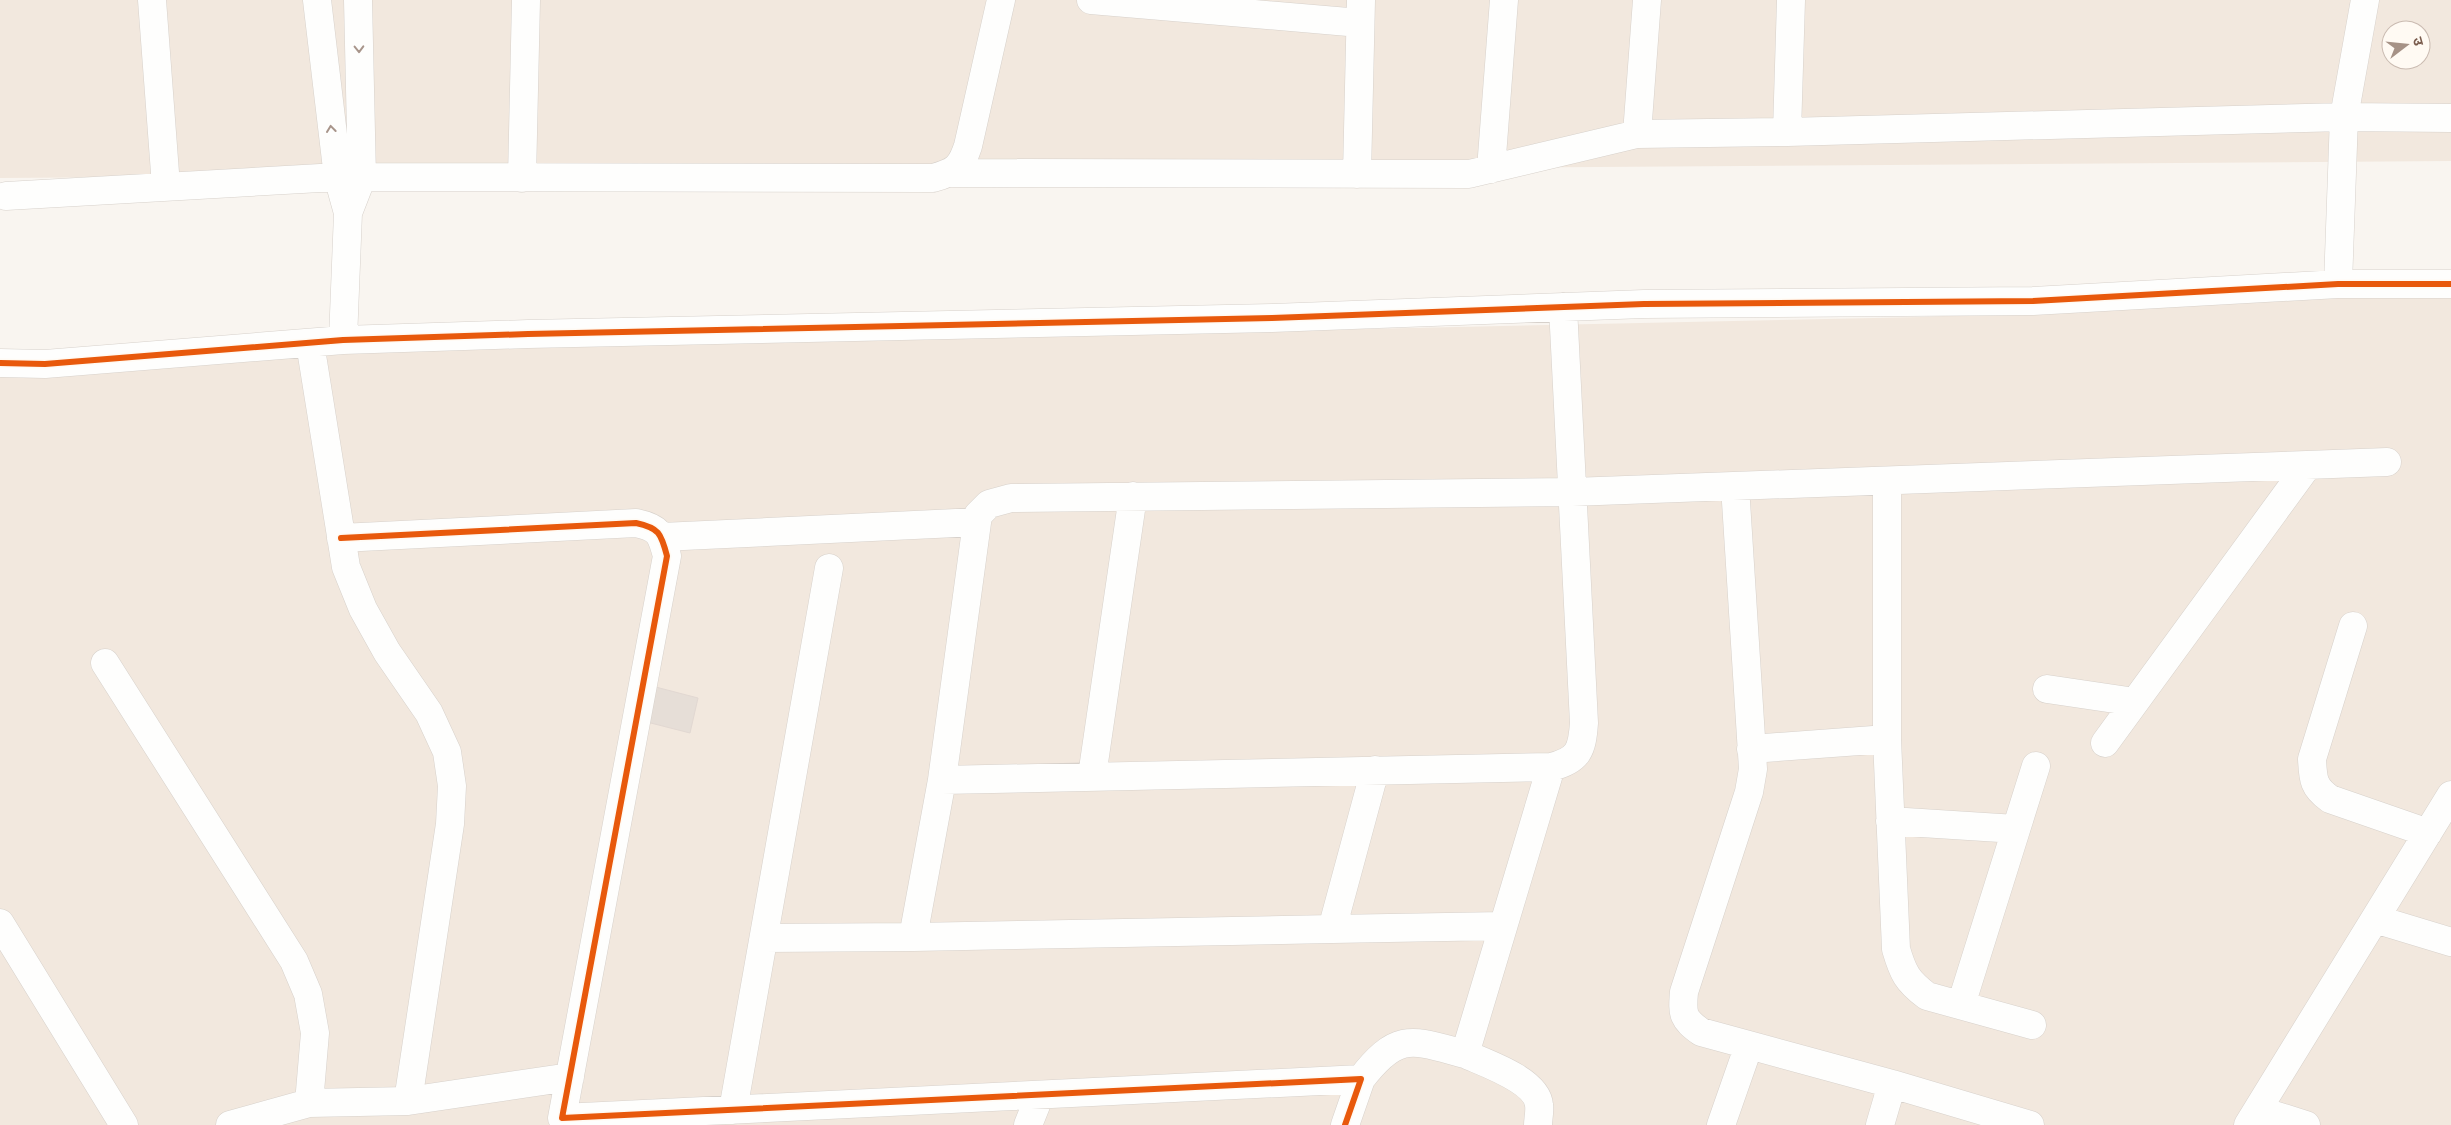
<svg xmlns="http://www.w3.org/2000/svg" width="2451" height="1125" font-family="Cabin,'Noto Sans Devanagari',sans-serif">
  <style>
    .residential { fill: #f2e8de; fill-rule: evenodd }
    .building { fill: #e6ded7; stroke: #e2d8d2 }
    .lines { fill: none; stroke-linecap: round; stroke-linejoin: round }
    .minor-casing { stroke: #d7d1cb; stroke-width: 29 }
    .minor { stroke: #fefefd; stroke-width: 28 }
    .cycleway-casing { stroke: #fffaf3; stroke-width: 9 }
    .cycleway { stroke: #e8590c; stroke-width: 6 }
    .oneway { stroke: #a8958b }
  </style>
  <rect width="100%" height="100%" fill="#f9f5f0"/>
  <path class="residential" d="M 0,0 L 2451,0 L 2451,161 L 0,178 ZM 2391,30 L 2421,30 L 2421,60 L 2391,60 Z
    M 2451,294 L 2451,1125 L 0,1125 L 0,376 L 81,375 L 386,350 L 1922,317 L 2364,296 Z"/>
  <path class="building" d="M 648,685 L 698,698 L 690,733 L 639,720 Z"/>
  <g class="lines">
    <g class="minor-casing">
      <path id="minor" d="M 152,0 L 166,186
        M 317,0 L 338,177 L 348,213 L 362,177 L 358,0
        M 1091,0 L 1360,23
        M 1647,0 L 1637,134 L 1787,132
        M 1791,0 L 1787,132 L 2344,117 L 2451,118
        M 1491,169 L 1504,0
        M 952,173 L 1469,174 L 1637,134
        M 1357,174 L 1361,0
        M 522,178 L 526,0
        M 6,196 L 338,177 L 933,178 C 955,172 961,168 968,146 L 1001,0
        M 2338,284 L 2344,117 L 2365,0
        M 343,340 L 348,213
        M 0,363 L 45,364 L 343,340 L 528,334 L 1272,318 L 1644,304 L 2033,301 L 2338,284 L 2451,284
        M 1887,481 L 1887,739 L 1896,949 C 1903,973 1907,981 1927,996 L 2032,1025
        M 1735,486 L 1753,769 L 1749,792 L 1684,992 C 1682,1015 1683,1019 1701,1032 L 1892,1084 L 2030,1125
        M 662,537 L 977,522
        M 341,538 L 636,523 C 659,528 661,533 667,556 L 562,1118 L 1361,1079 L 1345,1125
        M 2353,626 L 2312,759 C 2313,779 2313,787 2330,799 L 2428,833
        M 105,663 L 294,961 L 308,994 L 315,1033 L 309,1103
        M 2047,689 L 2135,702
        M 2105,743 L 2308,465
        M 1751,749 L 1887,739
        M 1092,776 L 1133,496
        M 942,780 L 978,515 L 989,504 L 1011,498 L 1572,492 L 2387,462
        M 1890,821 L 2016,829
        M 2375,919 L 2451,942
        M 0,923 L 124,1125
        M 1332,929 L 1503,926
        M 913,937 L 942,780 L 1551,767 C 1579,760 1582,750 1584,723 L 1563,307
        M 764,938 L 913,937 L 1332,929 L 1375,770
        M 1961,1005 L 2036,766
        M 1465,1054 C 1485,1063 1537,1080 1539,1105 C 1540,1112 1538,1119 1538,1125
        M 1361,1079 C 1398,1031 1412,1040 1465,1054 L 1551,767
        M 408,1101 L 570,1077
        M 733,1110 L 829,568
        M 2258,1110 L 2306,1125
        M 230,1125 L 309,1103 L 408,1101 L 450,824 L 452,786 L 447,752 L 429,713 L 387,652 L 363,609 L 346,567 L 310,343
        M 1028,1125 L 1040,1095
        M 1721,1125 L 1749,1045
        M 1880,1125 L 1892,1084
        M 2248,1125 L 2451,795"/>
    </g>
    <use href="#minor" class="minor"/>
    <g class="cycleway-casing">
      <path id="cycleway" d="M 0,363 L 45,364 L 343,340 L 528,334 L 1272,318 L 1644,304 L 2033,301 L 2338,284 L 2451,284
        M 341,538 L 636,523 C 659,528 661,533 667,556 L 562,1118 L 1361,1079 L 1345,1125"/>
    </g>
    <use href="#cycleway" class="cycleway"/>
  </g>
  <defs><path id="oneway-chevron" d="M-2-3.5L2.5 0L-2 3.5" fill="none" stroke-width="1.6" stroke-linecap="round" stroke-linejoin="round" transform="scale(1.25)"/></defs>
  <g class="oneway">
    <use href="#oneway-chevron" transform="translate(359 49) rotate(89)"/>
    <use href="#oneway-chevron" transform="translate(331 129) rotate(-97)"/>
  </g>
  <g transform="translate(2406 45) rotate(74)"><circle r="24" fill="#fffaf3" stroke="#cabbb1"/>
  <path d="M0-4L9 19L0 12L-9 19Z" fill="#a69286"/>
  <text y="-8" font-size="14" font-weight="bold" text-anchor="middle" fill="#7a5c4d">उ</text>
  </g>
</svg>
